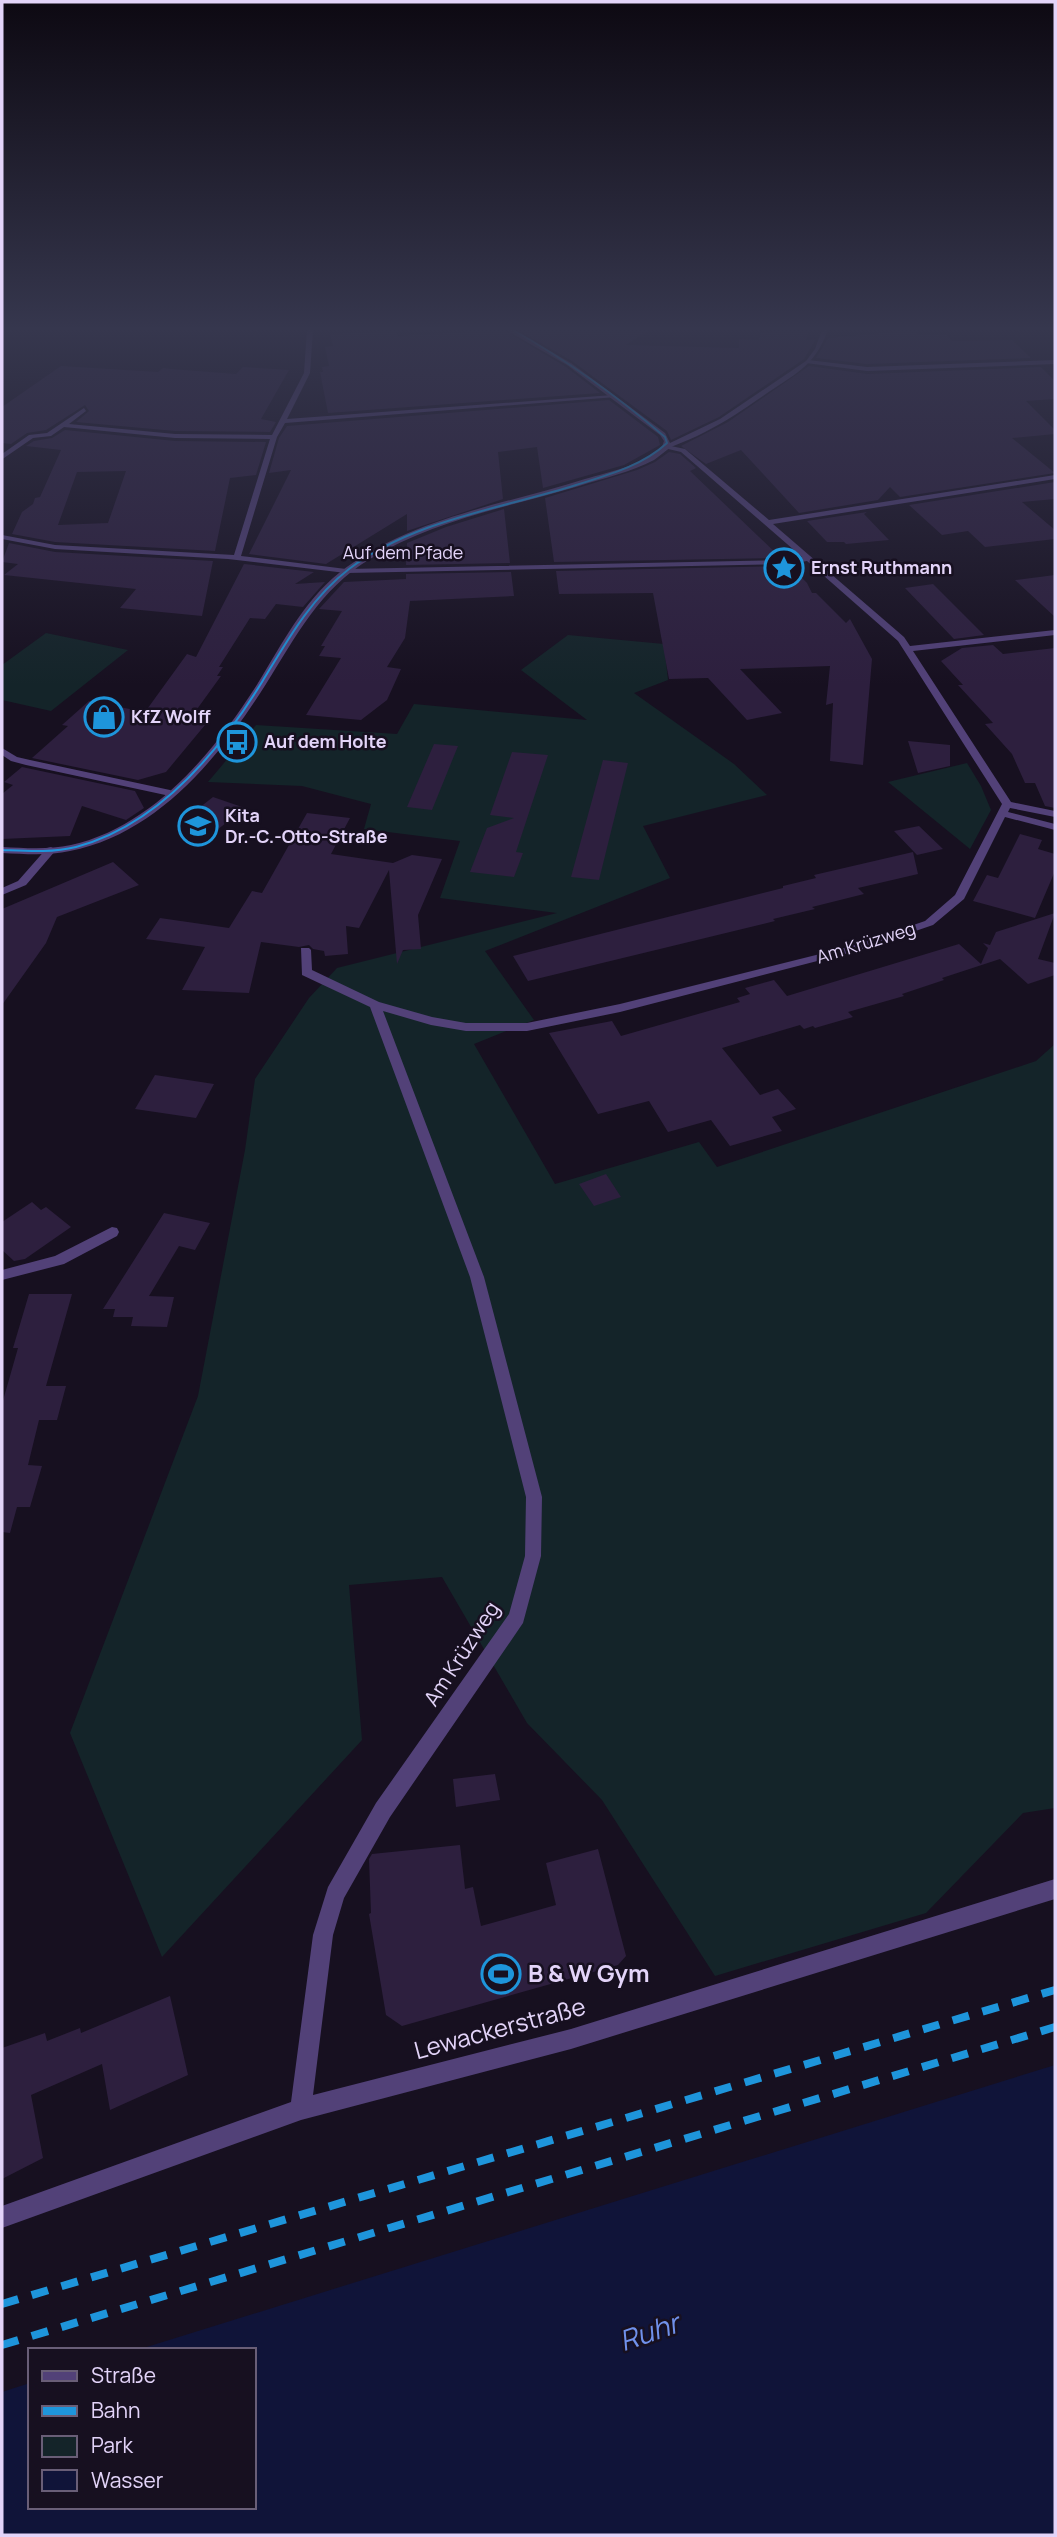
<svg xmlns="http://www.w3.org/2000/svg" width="1057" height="2537" font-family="Manrope,sans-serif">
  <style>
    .green { fill: #142429 }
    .water { fill: #101439 }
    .building { fill: #2d1f3e; fill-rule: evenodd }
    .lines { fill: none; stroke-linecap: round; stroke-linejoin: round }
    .minor { fill: #524178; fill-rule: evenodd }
    .tertiary { fill: #524178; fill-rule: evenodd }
    .tram { stroke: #1e95db; stroke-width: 2 }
    .rail { stroke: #1e95db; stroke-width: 8; stroke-dasharray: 17 14; stroke-linecap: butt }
    .labels { text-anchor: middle; stroke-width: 5; stroke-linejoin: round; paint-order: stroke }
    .far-street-label { font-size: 18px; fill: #e3d4f9; stroke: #171020 }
    .far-poi-label { font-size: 18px; font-weight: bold; fill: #e3d4f9; stroke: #171020; text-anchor: start }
    .street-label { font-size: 21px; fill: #e3d4f9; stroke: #171020 }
    .near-poi-label { font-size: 24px; font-weight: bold; fill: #e3d4f9; stroke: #171020; text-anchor: start }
    .near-street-label { font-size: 24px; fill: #e3d4f9; stroke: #171020 }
    .near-water-label { font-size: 28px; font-style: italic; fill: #7091eb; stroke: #171020 }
  </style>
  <rect width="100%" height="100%" fill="#171020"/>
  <path class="green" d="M 46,633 L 128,650 L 51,711 L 2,700 L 2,665 Z
    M 568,635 L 664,644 L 668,680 L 634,693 L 734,764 L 767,795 L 643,826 L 670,878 L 485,951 L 534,1020 L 474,1044 L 555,1184 L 699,1142 L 717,1167 L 1036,1061 L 1055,1044 L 1055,1808 L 1023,1813 L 926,1913 L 715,1976 L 602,1800 L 527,1723 L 442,1577 L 349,1585 L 362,1740 L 162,1957 L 70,1733 L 198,1396 L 245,1150 L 255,1079 L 309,998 L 337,968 L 557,913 L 440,898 L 460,841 L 364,829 L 371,804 L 302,786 L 208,782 L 256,725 L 397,734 L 414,704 L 587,720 L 521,670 Z
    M 967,763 L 981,786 L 991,810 L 970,849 L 888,782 Z"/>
  <path class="water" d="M 1055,2065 L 1055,2535 L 2,2535 L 2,2392 L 30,2383 L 30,2507 L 254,2507 L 254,2350 L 137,2350 Z"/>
  <path class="building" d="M 464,330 L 504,330 L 566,367 L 600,393 L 328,413 L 320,372 L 323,372 L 322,367 L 329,366 L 325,347 L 333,346 L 330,334 L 396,331 L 398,336 L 465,332 Z
    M 518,330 L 649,330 L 626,345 L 739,348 L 739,339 L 759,340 L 761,332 L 774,332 L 773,330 L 809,330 L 806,340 L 816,339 L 804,359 L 719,417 L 671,440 L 667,431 L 572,361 Z
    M 914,330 L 919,335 L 947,335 L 952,341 L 1012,340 L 1031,358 L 867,364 L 816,358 L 828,338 Z
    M 61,366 L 158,372 L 163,368 L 171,369 L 236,374 L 243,367 L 289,370 L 261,419 L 276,422 L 270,432 L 175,431 L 76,422 L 89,411 L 85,405 L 46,430 L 27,433 L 11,444 L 2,443 L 2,407 Z
    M 809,366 L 867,374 L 1041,367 L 1055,381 L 1055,399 L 1026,401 L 1055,430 L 1055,434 L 1012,438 L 1055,473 L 900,497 L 890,487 L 878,500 L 799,513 L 741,450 L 706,464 L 681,446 L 728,422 Z
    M 609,400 L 658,437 L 660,445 L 624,465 L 543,488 L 537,447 L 498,452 L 503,499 L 407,531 L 407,514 L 326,564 L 249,554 L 291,470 L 269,473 L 279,438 L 287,426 Z
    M 65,430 L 175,441 L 266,442 L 256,475 L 230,478 L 215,551 L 55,542 L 12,534 L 22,512 L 33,504 L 35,498 L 40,497 L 61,450 L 26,446 L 34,441 L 52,438 ZM 126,471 L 108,523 L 58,525 L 77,472 Z
    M 669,452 L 680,454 L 696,468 L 690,471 L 781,558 L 554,562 L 545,498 L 637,470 L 655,462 Z
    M 1055,482 L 1055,499 L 1022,502 L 1055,530 L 1055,539 L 985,547 L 968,531 L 942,535 L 909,505 Z
    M 504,509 L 510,563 L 406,565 L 407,543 L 446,527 Z
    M 867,512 L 864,514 L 889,540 L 846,544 L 844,542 L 827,542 L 807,521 Z
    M 9,543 L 55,552 L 213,561 L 202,616 L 120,608 L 136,589 L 4,575 L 18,564 L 2,562 Z
    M 244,564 L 314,572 L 295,584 L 325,582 L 303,607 L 276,604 L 265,619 L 250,618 L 219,667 L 223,667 L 217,676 L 221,676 L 187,723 L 205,725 L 166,772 L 138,780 L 32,758 L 68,726 L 62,725 L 89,701 L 145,712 L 187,654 L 196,657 Z
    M 790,566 L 807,583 L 812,593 L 816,593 L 846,623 L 850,619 L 872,659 L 863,765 L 830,761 L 833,703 L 826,705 L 830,666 L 740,669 L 782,713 L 747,720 L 708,678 L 669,679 L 653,593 L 559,594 L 556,571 Z
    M 511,572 L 514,596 L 410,601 L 405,638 L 387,667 L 401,669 L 387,700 L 361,720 L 306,715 L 341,658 L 319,656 L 325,646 L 321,646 L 342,611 L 319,609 L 344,582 L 406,579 L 406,574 Z
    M 1055,575 L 1055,617 L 1015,580 Z
    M 933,584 L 984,635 L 954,639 L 905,588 Z
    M 993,645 L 1003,654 L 1055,648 L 1055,808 L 1045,806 L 1035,783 L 1025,783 L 1012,754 L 985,724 L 993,723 L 958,685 L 963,685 L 941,661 L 962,648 Z
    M 908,741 L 950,745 L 950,766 L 918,773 Z
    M 434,744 L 458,746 L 432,810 L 407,807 Z
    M 512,752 L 548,755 L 516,852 L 523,853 L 514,877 L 470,872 L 487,828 L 514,818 L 490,815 Z
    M 603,760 L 628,763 L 599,880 L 571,877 Z
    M 22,767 L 135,791 L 144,808 L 126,820 L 82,806 L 70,836 L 2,839 L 2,794 L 13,785 L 4,782 Z
    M 213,797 L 245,808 L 217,830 L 182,832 L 199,808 Z
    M 307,813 L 350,818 L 331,854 L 393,863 L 412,855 L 442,859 L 418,915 L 421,949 L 403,950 L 397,964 L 389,870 L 359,928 L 346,926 L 348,954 L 325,956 L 324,951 L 313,949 L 309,945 L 299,947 L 261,942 L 249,993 L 182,990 L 205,947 L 146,939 L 160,918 L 229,928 L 252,891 L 262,893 Z
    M 919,826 L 943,849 L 917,855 L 894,831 Z
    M 1020,834 L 1042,840 L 1038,849 L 1055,854 L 1055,871 L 1035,918 L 973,901 L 987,875 L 998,878 Z
    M 913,852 L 918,874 L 858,888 L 864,894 L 812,907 L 815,909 L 773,919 L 775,921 L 528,981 L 513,956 L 783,888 L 783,886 L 816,878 L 814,875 Z
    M 113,862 L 139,885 L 57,917 L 46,943 L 2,1005 L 2,909 Z
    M 1055,913 L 1038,959 L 1055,963 L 1055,975 L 1028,984 L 1000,959 L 942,978 L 944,980 L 902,994 L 904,996 L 848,1012 L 853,1017 L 815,1028 L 813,1026 L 804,1029 L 800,1025 L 722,1048 L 760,1095 L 778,1089 L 796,1109 L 772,1117 L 782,1131 L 730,1146 L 711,1120 L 668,1132 L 649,1101 L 598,1114 L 549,1033 L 612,1021 L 621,1036 L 740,1002 L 737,998 L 750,994 L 745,988 L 774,980 L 787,996 L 959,944 L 981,964 L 988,948 L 983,943 L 990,945 L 996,932 Z
    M 155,1075 L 214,1084 L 196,1118 L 135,1109 Z
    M 606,1174 L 621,1197 L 594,1206 L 579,1184 Z
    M 32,1202 L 41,1210 L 46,1207 L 71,1227 L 25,1259 L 14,1261 L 2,1250 L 2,1222 Z
    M 164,1213 L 210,1223 L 195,1250 L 179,1246 L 149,1296 L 174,1297 L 167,1327 L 131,1326 L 133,1317 L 113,1317 L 115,1309 L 103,1309 Z
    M 29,1294 L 72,1294 L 46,1386 L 66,1386 L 57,1420 L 39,1420 L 28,1465 L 42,1466 L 30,1507 L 17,1507 L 10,1533 L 2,1532 L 2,1404 L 18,1348 L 13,1348 Z
    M 495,1774 L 500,1800 L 456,1807 L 453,1779 Z
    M 460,1845 L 465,1889 L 473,1887 L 481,1926 L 556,1905 L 546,1863 L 598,1849 L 626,1956 L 618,1965 L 402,2026 L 386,2015 L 369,1914 L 371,1913 L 369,1859 L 372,1854 Z
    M 170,1996 L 188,2075 L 110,2110 L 102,2064 L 31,2095 L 43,2158 L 2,2179 L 2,2048 L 45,2033 L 47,2041 L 80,2028 L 81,2033 Z"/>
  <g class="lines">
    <path class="minor" d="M 307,330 L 313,330 L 310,373 L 287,419 L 613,395 L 616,397 L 285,423 L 277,437 L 241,556 L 346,569 L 789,560 L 802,557 L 681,452 L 664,448 L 666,445 L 685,449 L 769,520 L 1055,475 L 1055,479 L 773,524 L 904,637 L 910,646 L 1055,630 L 1055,635 L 913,651 L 1011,802 L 1055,811 L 1055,817 L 1010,808 L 1008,812 L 1055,824 L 1055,830 L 1005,817 L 964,899 L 933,925 L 860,950 L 620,1012 L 527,1031 L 466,1031 L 431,1025 L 383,1011 L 484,1277 L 542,1497 L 541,1556 L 523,1623 L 390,1817 L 344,1898 L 333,1935 L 313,2095 L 571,2029 L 1055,1879 L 1055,1899 L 571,2049 L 301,2120 L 2,2228 L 2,2206 L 291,2102 L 313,1935 L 328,1887 L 376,1803 L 509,1614 L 525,1556 L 526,1497 L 470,1277 L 370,1007 L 302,975 L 301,948 L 309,948 L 311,950 L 312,970 L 379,1002 L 432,1017 L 466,1023 L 527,1023 L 620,1004 L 852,946 L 925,921 L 955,895 L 1002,804 L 898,641 L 807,561 L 789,564 L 346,573 L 228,559 L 55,549 L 2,539 L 2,535 L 55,545 L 234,555 L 270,439 L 175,438 L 64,427 L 51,436 L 33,438 L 4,458 L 2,459 L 2,454 L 29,435 L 47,433 L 84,408 L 86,411 L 69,424 L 175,434 L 272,435 L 304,373 Z
      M 808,360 L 867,367 L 1055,360 L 1055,364 L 867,371 L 806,363 Z
      M 2,748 L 17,757 L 30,760 L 170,790 L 175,793 L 170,796 L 26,765 L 11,761 L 2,755 Z
      M 51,847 L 56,850 L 26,885 L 2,895 L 2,888 L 18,881 L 47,848 Z
      M 112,1227 L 117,1228 L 119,1232 L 117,1236 L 64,1264 L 2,1280 L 2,1270 L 55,1256 Z"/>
    <path class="tertiary" d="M 506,330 L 513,330 L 571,363 L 665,433 L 670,443 L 720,419 L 806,361 L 815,349 L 822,330 L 828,330 C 814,368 794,374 763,396 C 744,409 725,422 705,432 C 694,438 682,442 671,447 C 665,451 660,456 654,460 C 631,472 604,478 579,486 C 509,507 433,520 370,559 C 320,589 296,636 266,684 C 221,755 158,834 70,851 C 48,856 25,854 2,853 L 2,847 C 25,848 48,850 71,845 C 153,827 215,751 258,683 C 282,644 303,602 339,573 C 409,518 503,505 585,479 C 610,472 642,465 662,447 L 664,441 L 660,435 L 567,365 Z"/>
    <path class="tram" d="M 2,850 C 26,851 52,853 76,847 C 159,825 219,752 262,682 C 287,641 310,599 349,569 C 414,520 500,509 576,485 C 608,475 642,466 667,443 L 665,437 C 617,396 568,361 513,330"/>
    <path class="rail" d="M 2,2304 L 1055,1990
      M 2,2345 L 1055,2027"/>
  </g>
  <linearGradient id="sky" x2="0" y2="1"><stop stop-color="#0d0912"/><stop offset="0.48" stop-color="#36374e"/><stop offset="1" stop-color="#36374e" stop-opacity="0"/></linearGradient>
  <rect width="1057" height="685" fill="url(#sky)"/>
  <defs>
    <g id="sight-ring" transform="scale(2.0125)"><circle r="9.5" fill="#171020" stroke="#1e95db" stroke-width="1.5"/><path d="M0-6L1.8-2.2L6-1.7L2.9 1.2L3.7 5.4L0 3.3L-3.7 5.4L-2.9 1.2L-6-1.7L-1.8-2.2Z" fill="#1e95db"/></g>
    <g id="shop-ring" transform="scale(2.0125)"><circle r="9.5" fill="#171020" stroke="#1e95db" stroke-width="1.5"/><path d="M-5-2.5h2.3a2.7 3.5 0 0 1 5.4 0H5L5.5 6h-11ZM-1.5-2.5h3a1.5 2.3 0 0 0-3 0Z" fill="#1e95db"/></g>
    <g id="bus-ring" transform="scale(2.0125)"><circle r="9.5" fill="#171020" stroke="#1e95db" stroke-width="1.5"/><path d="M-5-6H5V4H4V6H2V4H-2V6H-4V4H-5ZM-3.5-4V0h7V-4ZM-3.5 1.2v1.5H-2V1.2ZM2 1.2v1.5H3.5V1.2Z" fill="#1e95db"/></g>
    <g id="school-ring" transform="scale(2.0125)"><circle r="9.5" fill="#171020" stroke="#1e95db" stroke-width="1.5"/><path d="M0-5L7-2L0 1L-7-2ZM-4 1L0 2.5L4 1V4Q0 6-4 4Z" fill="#1e95db"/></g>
    <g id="stadium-ring" transform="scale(2.0125)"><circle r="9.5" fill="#171020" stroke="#1e95db" stroke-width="1.5"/><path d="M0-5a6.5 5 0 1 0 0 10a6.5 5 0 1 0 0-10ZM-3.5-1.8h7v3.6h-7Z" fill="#1e95db"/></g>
  </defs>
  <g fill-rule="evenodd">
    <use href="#sight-ring" x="784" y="568"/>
    <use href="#shop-ring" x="104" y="717"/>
    <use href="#bus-ring" x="237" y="742"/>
    <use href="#school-ring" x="198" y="826"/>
    <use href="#stadium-ring" x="501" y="1974"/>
  </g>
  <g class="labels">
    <g class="far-street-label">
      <text x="403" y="559">Auf dem Pfade</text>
      <text transform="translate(866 943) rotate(-17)" y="6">Am Krüzweg</text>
    </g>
    <g class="far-poi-label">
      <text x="811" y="574">Ernst Ruthmann</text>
      <text x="131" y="723">KfZ Wolff</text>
      <text x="264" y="748">Auf dem Holte</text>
      <text x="225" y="822">Kita<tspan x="225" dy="21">Dr.-C.-Otto-Straße</tspan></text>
    </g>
    <g class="street-label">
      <text transform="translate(462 1654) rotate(-57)" y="7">Am Krüzweg</text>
    </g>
    <g class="near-poi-label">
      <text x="528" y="1982">B &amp; W Gym</text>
    </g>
    <g class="near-street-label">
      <text transform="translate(500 2029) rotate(-15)" y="8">Lewackerstraße</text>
    </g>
    <g class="near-water-label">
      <text transform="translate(649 2332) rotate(-19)" y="10">Ruhr</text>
    </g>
  </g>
  <rect width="1057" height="2537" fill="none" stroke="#e3d4f9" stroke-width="7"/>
  <rect x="28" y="2348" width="228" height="161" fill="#171020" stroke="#695e77" stroke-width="2"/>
  <rect x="42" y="2371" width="35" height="10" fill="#524178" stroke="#695e77" stroke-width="2"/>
  <text x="91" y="2383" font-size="21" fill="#e3d4f9">Straße</text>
  <rect x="42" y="2406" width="35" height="10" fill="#1e95db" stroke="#695e77" stroke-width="2"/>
  <text x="91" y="2418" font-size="21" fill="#e3d4f9">Bahn</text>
  <rect x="42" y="2436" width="35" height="21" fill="#142429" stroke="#695e77" stroke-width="2"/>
  <text x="91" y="2453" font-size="21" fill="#e3d4f9">Park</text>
  <rect x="42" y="2470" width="35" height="21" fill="#101439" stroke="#695e77" stroke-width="2"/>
  <text x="91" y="2488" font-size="21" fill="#e3d4f9">Wasser</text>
</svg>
